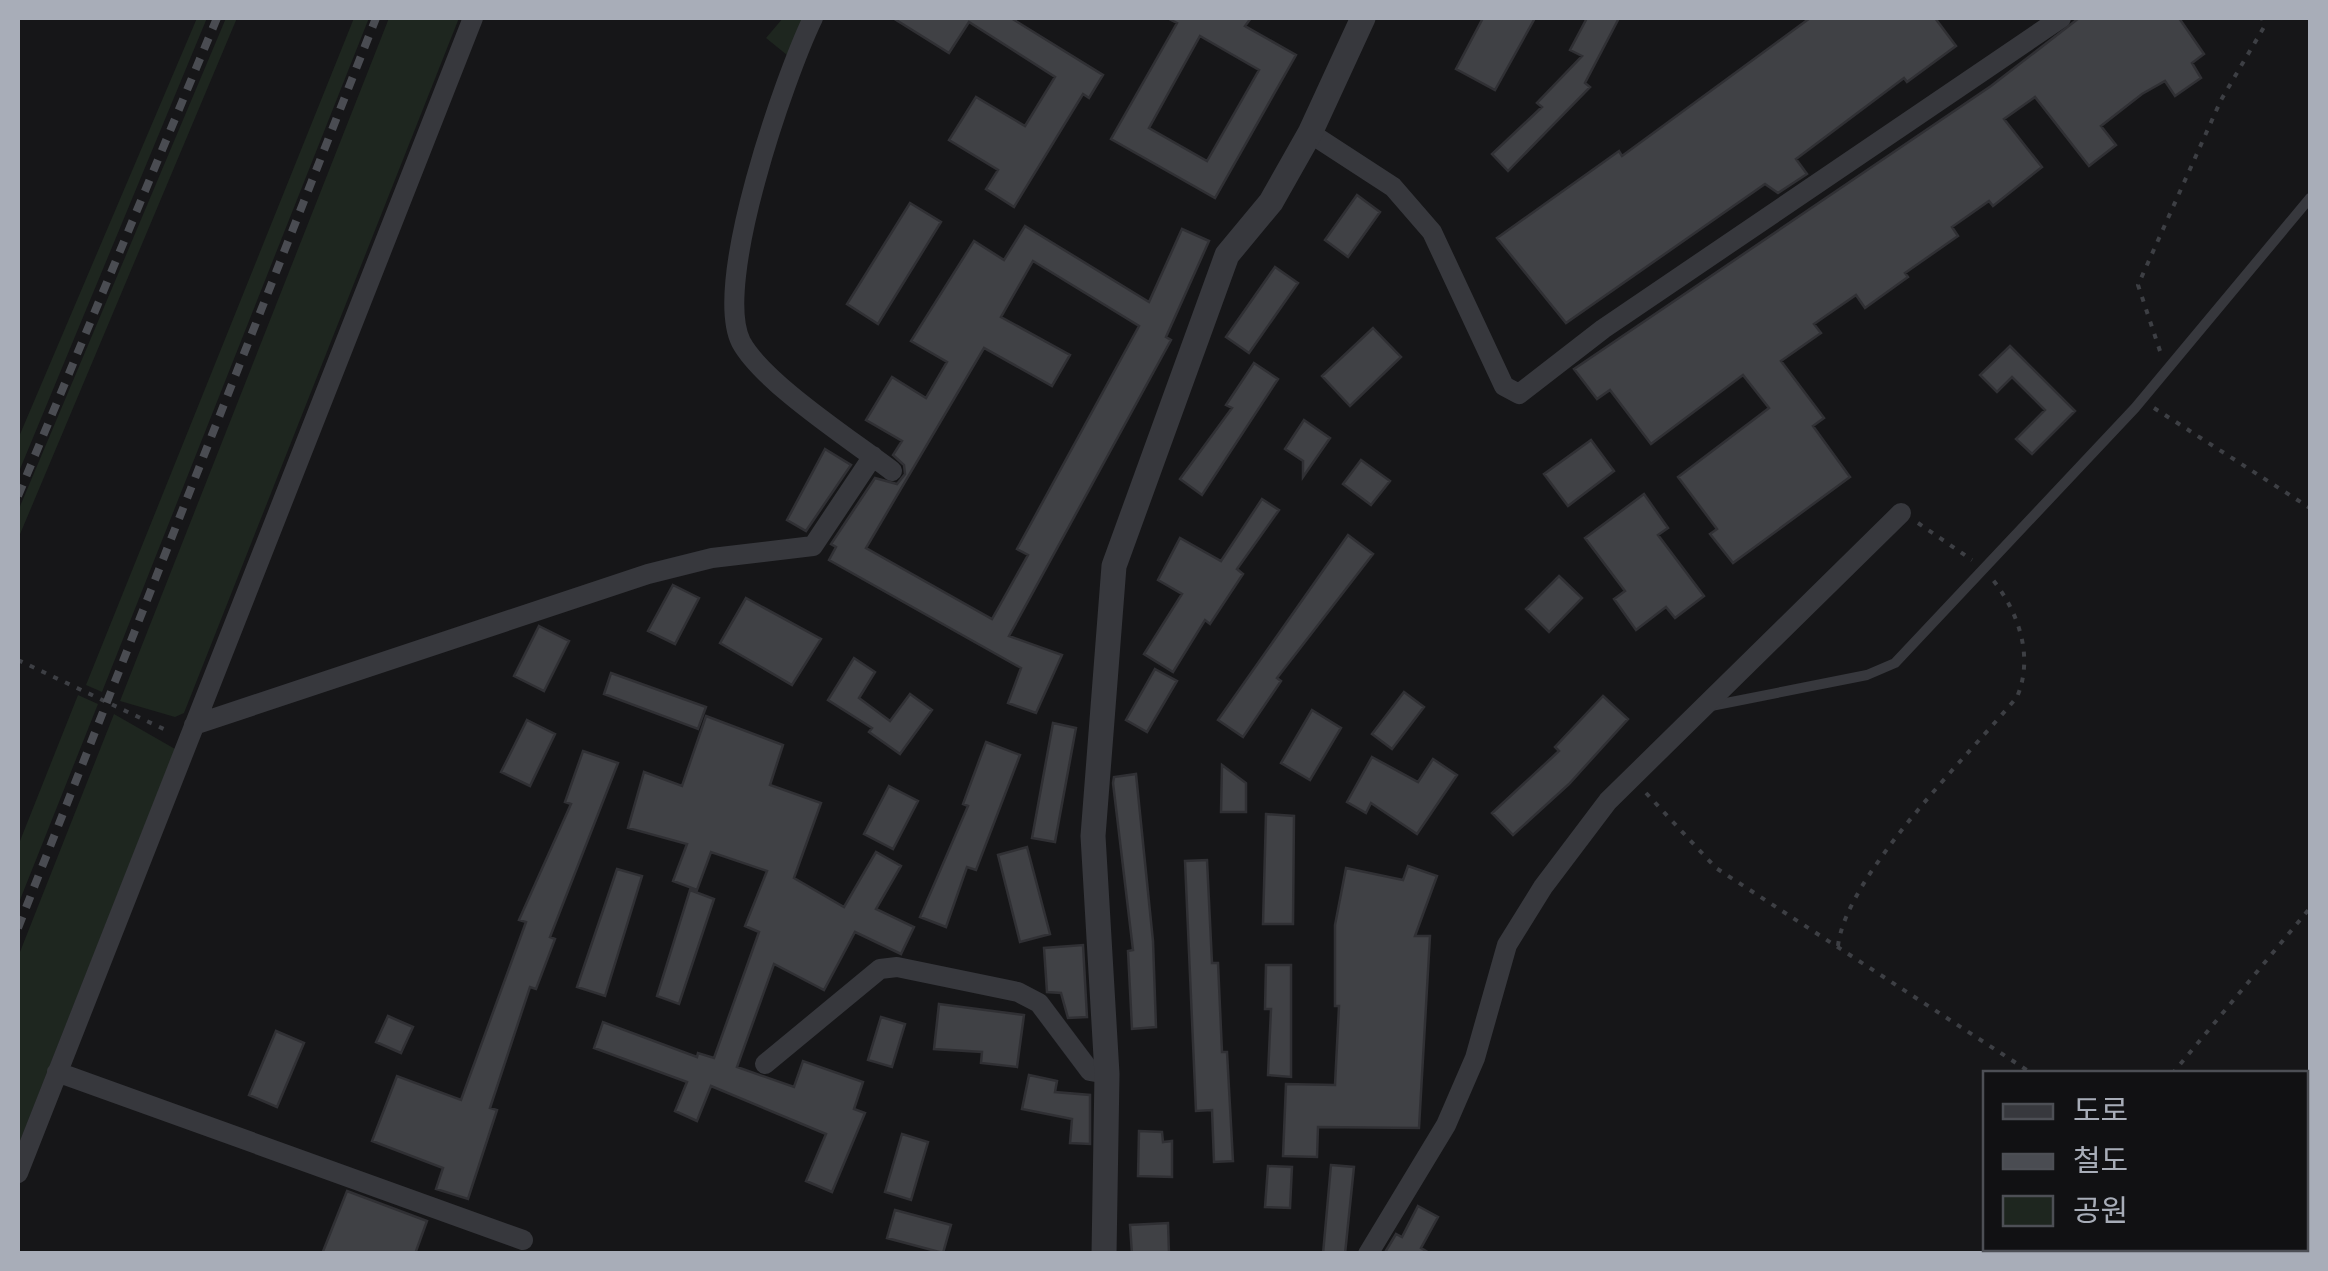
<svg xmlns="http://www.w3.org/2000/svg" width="2328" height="1271" font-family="'Varela Round','Noto Sans KR',sans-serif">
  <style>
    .green { fill: #1e261f }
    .building { fill: #404145; stroke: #303034; stroke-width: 2.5; fill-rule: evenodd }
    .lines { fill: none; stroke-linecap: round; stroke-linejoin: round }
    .path { stroke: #3d3f44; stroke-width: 4; stroke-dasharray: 5 8; stroke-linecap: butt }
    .service { stroke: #37383d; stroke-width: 10 }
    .minor { stroke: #37383d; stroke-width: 20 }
    .tertiary { stroke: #37383d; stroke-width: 25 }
    .rail { stroke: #4a4c52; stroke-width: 8; stroke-dasharray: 12 10; stroke-linecap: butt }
  </style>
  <rect width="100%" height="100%" fill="#161618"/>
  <path class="green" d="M 197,18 L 207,18 L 18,474 L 18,439 Z
    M 226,18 L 237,18 L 18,539 L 18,511 Z
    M 354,18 L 369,18 L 102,692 L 86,685 Z
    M 389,18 L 459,18 L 184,713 L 175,717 L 120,701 Z
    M 783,18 L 803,18 L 787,55 L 766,38 Z
    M 78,695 L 98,704 L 18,905 L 18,846 Z
    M 114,714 L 175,749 L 18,1146 L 18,957 Z"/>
  <path class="building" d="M 893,18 L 1011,18 L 1103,75 L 1089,98 L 1083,94 L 1014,207 L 986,189 L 998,170 L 949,140 L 976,97 L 1025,126 L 1055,77 L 969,22 L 949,53 Z
    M 1167,18 L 1251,18 L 1245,26 L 1296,55 L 1215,198 L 1111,139 L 1177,23 ZM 1200,36 L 1259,70 L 1207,161 L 1149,128 Z
    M 1483,18 L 1535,18 L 1495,90 L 1456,69 Z
    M 1587,18 L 1619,18 L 1585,83 L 1590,87 L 1508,171 L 1492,154 L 1542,107 L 1537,103 L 1582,56 L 1570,50 Z
    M 1810,18 L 1935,18 L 1956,46 L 1907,82 L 1904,78 L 1796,159 L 1807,174 L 1778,193 L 1765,184 L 1566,323 L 1497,238 L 1619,151 L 1622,156 Z
    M 2079,18 L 2179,18 L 2204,54 L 2192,63 L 2201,78 L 2175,96 L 2165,81 L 2142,94 L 2101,126 L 2116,145 L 2089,166 L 2035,97 L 2004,119 L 2042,167 L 1993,206 L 1989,201 L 1952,227 L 1958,236 L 1905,273 L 1908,277 L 1865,308 L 1856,295 L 1814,324 L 1821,333 L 1781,361 L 1824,418 L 1813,426 L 1850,477 L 1733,563 L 1710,534 L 1717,529 L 1678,477 L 1769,408 L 1743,375 L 1651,444 L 1610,390 L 1597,399 L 1574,369 L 1991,86 Z
    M 1357,195 L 1380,212 L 1348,257 L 1325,240 Z
    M 910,203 L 941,222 L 878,324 L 847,304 Z
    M 1025,226 L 1149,302 L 1182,229 L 1209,241 L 1166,337 L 1171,340 L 1009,636 L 1062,655 L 1036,713 L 1008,703 L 1021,668 L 829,560 L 836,547 L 831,544 L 875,478 L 897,484 L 905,474 L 904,465 L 893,455 L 902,441 L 866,420 L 892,377 L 926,398 L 947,362 L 911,341 L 974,241 L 1004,260 ZM 1033,261 L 1139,326 L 1017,549 L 1028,555 L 992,619 L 866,548 L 984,348 L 1052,386 L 1070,355 L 1001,317 Z
    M 1275,267 L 1298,283 L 1249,353 L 1226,337 Z
    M 1373,328 L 1401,357 L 1350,406 L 1322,376 Z
    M 2010,346 L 2075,411 L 2032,454 L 2016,439 L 2045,410 L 2012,377 L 1997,392 L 1980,375 Z
    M 1254,363 L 1278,379 L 1202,495 L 1180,479 L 1232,408 L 1226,405 Z
    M 1304,420 L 1330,438 L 1303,477 L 1303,461 L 1285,449 Z
    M 1591,440 L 1614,471 L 1568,506 L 1544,474 Z
    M 825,449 L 851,465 L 806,531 L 787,520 Z
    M 1361,460 L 1390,481 L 1371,505 L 1343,484 Z
    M 1644,494 L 1668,528 L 1658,535 L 1704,596 L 1675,618 L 1666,607 L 1636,630 L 1614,599 L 1625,591 L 1585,538 Z
    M 1262,499 L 1279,510 L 1237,569 L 1243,574 L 1210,624 L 1205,620 L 1173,672 L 1144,654 L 1182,594 L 1158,580 L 1180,538 L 1221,561 Z
    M 1348,535 L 1373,554 L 1277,678 L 1281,681 L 1243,737 L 1218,720 Z
    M 1559,576 L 1582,598 L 1549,632 L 1526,609 Z
    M 673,585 L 699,598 L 675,644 L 648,631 Z
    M 746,598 L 821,639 L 792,685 L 720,643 Z
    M 539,626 L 569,641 L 544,691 L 514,676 Z
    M 854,658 L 875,672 L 859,698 L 890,721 L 910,694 L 932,710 L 900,754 L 869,732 L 872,728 L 828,700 Z
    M 1155,669 L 1177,681 L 1147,732 L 1126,720 Z
    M 611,673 L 706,707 L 698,729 L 604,694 Z
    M 1404,692 L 1424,707 L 1392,749 L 1372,734 Z
    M 1603,696 L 1628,719 L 1569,784 L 1513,835 L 1492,813 L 1559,751 L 1555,747 Z
    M 1312,710 L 1341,728 L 1310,780 L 1281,763 Z
    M 706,716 L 783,745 L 770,785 L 821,803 L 794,878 L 844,907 L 876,852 L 901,866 L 876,909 L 914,927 L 901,954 L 855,932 L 824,990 L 774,964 L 737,1067 L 794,1087 L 803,1061 L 863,1082 L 854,1109 L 865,1113 L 832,1192 L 806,1181 L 826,1134 L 711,1086 L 697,1121 L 675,1111 L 687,1082 L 594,1048 L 603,1022 L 697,1057 L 698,1053 L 714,1058 L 759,932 L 745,926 L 767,871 L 711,852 L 697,890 L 673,881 L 687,844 L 628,828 L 644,772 L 682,786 Z
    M 527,720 L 555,734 L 530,786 L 501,772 Z
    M 1053,723 L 1076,728 L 1055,842 L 1032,838 Z
    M 986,742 L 1020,755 L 976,870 L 967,867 L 946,927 L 920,917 L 968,806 L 963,804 Z
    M 583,751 L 618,763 L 550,937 L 555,939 L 536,989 L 530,987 L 490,1108 L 497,1110 L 468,1199 L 436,1189 L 443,1168 L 372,1141 L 397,1076 L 461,1100 L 526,922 L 519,920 L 571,804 L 565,802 Z
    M 1372,757 L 1418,782 L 1433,759 L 1457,775 L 1417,834 L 1371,803 L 1366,813 L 1347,802 Z
    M 1222,765 L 1246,783 L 1246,812 L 1221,812 Z
    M 1136,774 L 1153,941 L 1156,1027 L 1132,1029 L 1128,951 L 1133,950 L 1113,783 L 1114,777 Z
    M 889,786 L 918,801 L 893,849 L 864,834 Z
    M 1266,814 L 1294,816 L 1293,924 L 1263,924 Z
    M 1027,847 L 1050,934 L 1020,942 L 998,855 Z
    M 1207,860 L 1212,963 L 1218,963 L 1222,1052 L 1227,1052 L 1233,1161 L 1214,1162 L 1212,1110 L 1196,1111 L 1185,861 Z
    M 1408,866 L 1437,876 L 1415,936 L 1430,936 L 1419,1128 L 1318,1127 L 1317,1157 L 1283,1156 L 1286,1084 L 1335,1085 L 1339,1006 L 1335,1006 L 1335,925 L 1346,868 L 1403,880 Z
    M 617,869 L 642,876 L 605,996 L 577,987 Z
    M 690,890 L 714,899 L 679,1004 L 657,996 Z
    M 1083,945 L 1087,1017 L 1068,1018 L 1061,993 L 1047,992 L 1044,948 Z
    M 1266,965 L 1291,965 L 1291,1077 L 1268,1075 L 1271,1009 L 1265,1009 Z
    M 939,1004 L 1024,1015 L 1017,1067 L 981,1063 L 982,1052 L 934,1049 Z
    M 388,1016 L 413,1027 L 401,1053 L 376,1042 Z
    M 881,1017 L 905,1024 L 892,1067 L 868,1060 Z
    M 276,1031 L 304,1043 L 277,1107 L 249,1095 Z
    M 1029,1075 L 1057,1081 L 1055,1092 L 1090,1095 L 1090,1144 L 1070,1143 L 1072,1119 L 1022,1109 Z
    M 1139,1131 L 1162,1132 L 1163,1142 L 1172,1141 L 1172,1177 L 1138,1176 Z
    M 902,1134 L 928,1142 L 911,1200 L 885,1192 Z
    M 1331,1165 L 1354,1167 L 1345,1254 L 1323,1254 Z
    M 1268,1166 L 1292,1167 L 1290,1208 L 1265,1207 Z
    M 347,1191 L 427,1221 L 415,1254 L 322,1254 Z
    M 1418,1206 L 1438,1217 L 1421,1248 L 1431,1254 L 1384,1254 L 1396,1234 L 1402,1237 Z
    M 895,1210 L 951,1225 L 943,1253 L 887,1238 Z
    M 1168,1223 L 1169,1254 L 1132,1254 L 1130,1225 Z"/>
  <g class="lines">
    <path class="path" d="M 2160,351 L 2138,285 L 2221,100 L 2264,27 L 2262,18
      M 2154,408 L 2310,508
      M 1918,523 L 1972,560
      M 18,660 L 170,732
      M 1646,793 L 1716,868 L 2033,1074
      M 1838,946 C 1846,875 1969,755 2017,697 C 2034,657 2019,613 1993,580
      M 2172,1074 L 2310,908
      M 2204,1248 L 2208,1254"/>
    <path class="service" d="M 1711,706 L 1867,675 L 1895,663 L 2135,408 L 2310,198"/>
    <path class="minor" d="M 813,18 C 785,76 712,284 741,342 C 763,383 853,441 892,471
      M 1310,133 L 1393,187 L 1432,232 L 1504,386 L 1519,394 L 1603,329 L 2061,18
      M 194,725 L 648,574 L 712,558 L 813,546 L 873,456
      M 765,1064 L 880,969 L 897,967 L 1018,992 L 1039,1003 L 1090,1071 L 1107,1074
      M 57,1072 L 523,1240
      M 18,1173 L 473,18
      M 1368,1254 L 1446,1125 L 1475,1058 L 1507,945 L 1543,887 L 1608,801 L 1901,513
      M 2064,1254 L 2068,1248"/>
    <path class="tertiary" d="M 1104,1254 L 1107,1074 L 1093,836 L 1114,566 L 1227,255 L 1271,202 L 1310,133 L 1363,18"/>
    <path class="rail" d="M 18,496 L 217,18
      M 18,928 L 376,18"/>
  </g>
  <rect width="2328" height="1271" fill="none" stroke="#a8adb8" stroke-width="40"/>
  <rect x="1983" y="1071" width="325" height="180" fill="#111113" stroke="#4d4f55" stroke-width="2.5"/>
  <rect x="2003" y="1104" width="50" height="15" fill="#37383d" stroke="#4d4f55" stroke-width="2.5"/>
  <text x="2073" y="1121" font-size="30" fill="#a8adb8">도로</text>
  <rect x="2003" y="1154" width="50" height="15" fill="#4a4c52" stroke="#4d4f55" stroke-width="2.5"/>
  <text x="2073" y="1171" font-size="30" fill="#a8adb8">철도</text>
  <rect x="2003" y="1196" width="50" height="30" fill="#1e261f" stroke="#4d4f55" stroke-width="2.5"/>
  <text x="2073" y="1221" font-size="30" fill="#a8adb8">공원</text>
</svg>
